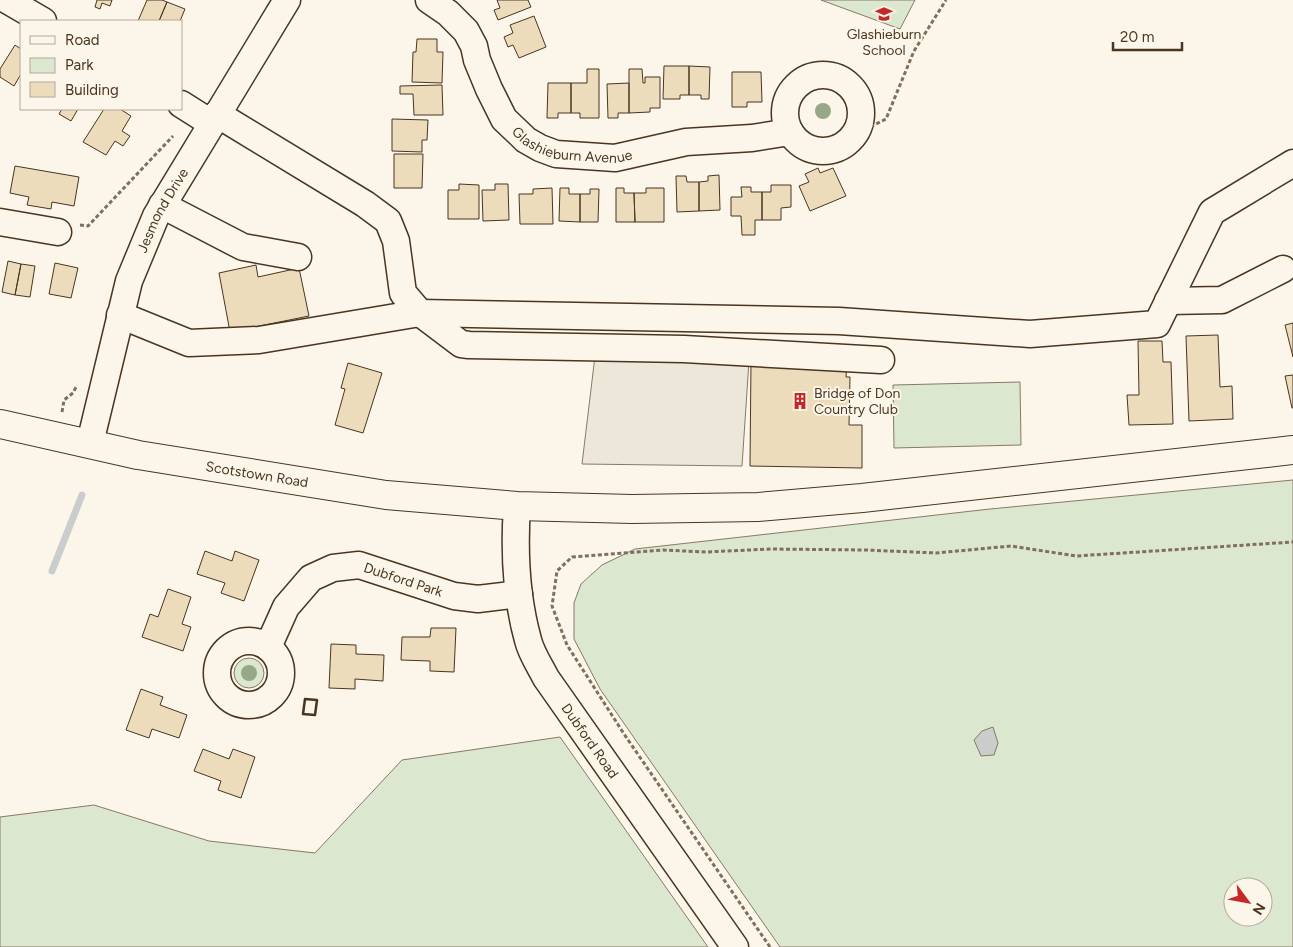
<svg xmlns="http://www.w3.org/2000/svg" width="1293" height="947" font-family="Figtree,sans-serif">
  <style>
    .green { fill: #dce7d0; stroke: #887966; fill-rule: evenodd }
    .parking { fill: #ede7d9; stroke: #887966 }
    .water { fill: #c9cecd; stroke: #887966 }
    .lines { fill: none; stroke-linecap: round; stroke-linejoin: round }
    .stream { stroke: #c9cecd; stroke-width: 7 }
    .building { fill: #ecdcbc; stroke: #4a3520 }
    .minor-casing { stroke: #4a3520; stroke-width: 29 }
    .major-casing { stroke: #4a3520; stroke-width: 30 }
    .path { stroke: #7f6f5c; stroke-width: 3; stroke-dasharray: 4 2.5; stroke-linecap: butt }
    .minor { stroke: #fbf6e9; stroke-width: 26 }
    .major { stroke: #fbf6e9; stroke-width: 28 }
    .wall { stroke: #4a3520; stroke-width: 2.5 }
    .tree { fill: #96a887 }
    .labels { text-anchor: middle; stroke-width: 4; stroke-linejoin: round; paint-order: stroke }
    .poi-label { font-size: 14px; fill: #4a3520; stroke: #fbf6e9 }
    .street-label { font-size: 14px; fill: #4a3520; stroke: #fbf6e9 }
  </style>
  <rect width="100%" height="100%" fill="#fbf6e9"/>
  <path class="green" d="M 821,0 L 915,0 L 900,29 Z
    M 1020,382 L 1021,445 L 894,448 L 893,385 Z
    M 1293,480 L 1293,947 L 780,947 L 600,689 L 574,639 L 574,603 L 581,584 L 602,565 L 635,549 L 990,509 ZM 1233,887 L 1263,887 L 1263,917 L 1233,917 Z
    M234 673a15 15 0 1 1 30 0a15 15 0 1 1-30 0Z
    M 560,737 L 708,947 L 0,947 L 0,817 L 94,805 L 209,841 L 315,853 L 402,760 Z"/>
  <path class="parking" d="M 595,356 L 749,361 L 742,466 L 582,464 Z"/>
  <path class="water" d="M 993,727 L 998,743 L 994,755 L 981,756 L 974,740 L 982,731 Z"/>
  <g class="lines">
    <path class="stream" d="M 52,571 L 82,495"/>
  </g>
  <path class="building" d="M 97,0 L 112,0 L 110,6 L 102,3 L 100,9 L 95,7 Z
    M 147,0 L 162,0 L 167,2 L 159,21 L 138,21 Z
    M 497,0 L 528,0 L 531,7 L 498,20 L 494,10 L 500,8 Z
    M 167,2 L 185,9 L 180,21 L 159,21 Z
    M 534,16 L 546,47 L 519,58 L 513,45 L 508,47 L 504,37 L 513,33 L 510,25 Z
    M 417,39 L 437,39 L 437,52 L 443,52 L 442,83 L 412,82 L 413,52 L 416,52 Z
    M 15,45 L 21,49 L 21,74 L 14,86 L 0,77 L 0,69 Z
    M 664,66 L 689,66 L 689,95 L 680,95 L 680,99 L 663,99 Z
    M 689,66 L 710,67 L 709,99 L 701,99 L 701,95 L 689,95 Z
    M 587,69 L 599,69 L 599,118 L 580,118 L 580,113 L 571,113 L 571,83 L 587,83 Z
    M 629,69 L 642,69 L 643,83 L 645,83 L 645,77 L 660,77 L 660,108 L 650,108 L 650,112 L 629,113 Z
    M 732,72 L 761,72 L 762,102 L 747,102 L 747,107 L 732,107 Z
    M 548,83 L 571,83 L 571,113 L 558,113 L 558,118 L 547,118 Z
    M 629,83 L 629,113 L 618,113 L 618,118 L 608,118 L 607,84 Z
    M 442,85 L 443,115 L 414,115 L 413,94 L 400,94 L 400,86 Z
    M 62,109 L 78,109 L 71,121 L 59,114 Z
    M 104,109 L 120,109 L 131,116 L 122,131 L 130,136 L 123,146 L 115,141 L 106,155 L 83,142 Z
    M 392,119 L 428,120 L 427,140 L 422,140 L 422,152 L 392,151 Z
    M 394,154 L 423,154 L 422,188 L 394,188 Z
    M 15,166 L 79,177 L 74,206 L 52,202 L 51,209 L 27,205 L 29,197 L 10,193 Z
    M 818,168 L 820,173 L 833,168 L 846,196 L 810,211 L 799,186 L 809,182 L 805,174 Z
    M 719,175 L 720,210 L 699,211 L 699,182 L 708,181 L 708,176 Z
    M 676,176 L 686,176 L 687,182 L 699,182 L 699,211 L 677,212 Z
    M 459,184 L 479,185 L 479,219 L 448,219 L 448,190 L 459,190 Z
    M 495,184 L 508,184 L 509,220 L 483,221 L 482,190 L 495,190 Z
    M 771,185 L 791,185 L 791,207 L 781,208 L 781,220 L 762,220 L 762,192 L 771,192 Z
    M 741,187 L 751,187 L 751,192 L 762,192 L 762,220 L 755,220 L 755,235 L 742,235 L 741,216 L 731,216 L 731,197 L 742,197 Z
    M 552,188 L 553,224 L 520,224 L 519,194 L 533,194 L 533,189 Z
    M 560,188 L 569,188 L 569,194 L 580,194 L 580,222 L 559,221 Z
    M 616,188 L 624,188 L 624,193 L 634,193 L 635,222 L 616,222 Z
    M 646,188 L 664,188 L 664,222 L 635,222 L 634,193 L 646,193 Z
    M 590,189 L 599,189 L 598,222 L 580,222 L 580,194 L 590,194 Z
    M 8,261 L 21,264 L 15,295 L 2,292 Z
    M 55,263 L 78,268 L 71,298 L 49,294 Z
    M 21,264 L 35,266 L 30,297 L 15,295 Z
    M 256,265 L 258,277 L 299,268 L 309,316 L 230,332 L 219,273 Z
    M 1293,323 L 1293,357 L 1285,325 Z
    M 1218,335 L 1220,387 L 1232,386 L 1233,419 L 1189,421 L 1186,336 Z
    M 1138,341 L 1162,341 L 1163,362 L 1171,362 L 1173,424 L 1129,425 L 1127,395 L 1139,395 Z
    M 751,361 L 847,362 L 846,377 L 850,377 L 849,425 L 862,425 L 862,468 L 750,466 Z
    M 348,363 L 382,373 L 363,433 L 335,425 L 345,389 L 341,388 Z
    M 1293,375 L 1293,408 L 1292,408 L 1285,376 Z
    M 205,551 L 232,561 L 235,551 L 259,560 L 244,601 L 221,593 L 225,583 L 197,574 Z
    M 168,589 L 191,597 L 182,624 L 191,627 L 183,651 L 142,637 L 150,614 L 158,617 Z
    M 431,628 L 456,628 L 454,672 L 430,671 L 430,661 L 401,660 L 402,637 L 430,637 Z
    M 331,644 L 356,645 L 356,654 L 384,655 L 383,681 L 355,679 L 355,689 L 329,688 Z
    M 141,689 L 163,697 L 160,705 L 187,715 L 179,738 L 152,729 L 149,738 L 126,730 Z
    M 203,749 L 229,759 L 233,749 L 255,757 L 241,798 L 218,790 L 221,781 L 194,771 Z"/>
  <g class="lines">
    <g class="minor-casing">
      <g id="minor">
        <path d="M 7,0 L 43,21"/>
        <path id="s1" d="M 429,0 L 448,13 L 466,31 L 474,46 L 477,60 L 489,89 L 504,119 L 526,140 L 540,148 L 556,154 L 615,158 L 686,142 L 752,138 L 790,132"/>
        <circle cx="823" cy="113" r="38"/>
        <path d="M 181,104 L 211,123"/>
        <path d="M 217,114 L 365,204 L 388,221 L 396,241 L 403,293 L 420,313 L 461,344 L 469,345 L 684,349 L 881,360"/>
        <path d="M 162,205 L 243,247 L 298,257"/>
        <path d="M 0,222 L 58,232"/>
        <path d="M 1168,301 L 1222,300 L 1283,269"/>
        <path d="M 120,315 L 189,343 L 259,340 L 420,313 L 839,321 L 1030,334 L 1157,324 L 1212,212 L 1293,163"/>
        <path id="s2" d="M 90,443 L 129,281 L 156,216 L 287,0"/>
        <path id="s3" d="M 517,506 C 514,550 516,597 528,640 C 531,653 540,666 546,678 L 735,947"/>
        <circle cx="249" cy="673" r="32"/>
        <path id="s4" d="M 268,647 L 286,607 L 311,578 L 333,568 L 359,565 L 454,596 L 478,599 L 519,594"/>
      </g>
    </g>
    <g class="major-casing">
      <g id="major">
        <path id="s5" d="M 0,424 L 138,455 L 386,495 L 517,506 L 632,509 L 758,507 L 862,498 L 1293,450"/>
      </g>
    </g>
    <path class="path" d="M 859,121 L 870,127 L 886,119 L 914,51 L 946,0
      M 80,225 L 88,226 L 173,136
      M 62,412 L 64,400 L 73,393 L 76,387
      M 770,947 L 624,734 L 567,645 L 552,606 L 557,571 L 572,557 L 663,550 L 706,552 L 771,549 L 866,550 L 936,553 L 1011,546 L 1076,556 L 1293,542"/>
    <use href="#minor" class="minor"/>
    <use href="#major" class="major"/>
    <path class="wall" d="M 305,699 L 317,700 L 315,715 L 303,714 Z"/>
  </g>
  <g class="tree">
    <circle cx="823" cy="111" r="8"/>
    <circle cx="249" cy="673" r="8"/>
  </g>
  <defs>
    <g id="school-bare" transform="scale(1.35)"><path d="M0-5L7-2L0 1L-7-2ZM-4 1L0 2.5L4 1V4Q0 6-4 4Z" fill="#c62828" stroke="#fbf6e9" stroke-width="2.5" paint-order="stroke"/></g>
    <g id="building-bare" transform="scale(1.35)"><path d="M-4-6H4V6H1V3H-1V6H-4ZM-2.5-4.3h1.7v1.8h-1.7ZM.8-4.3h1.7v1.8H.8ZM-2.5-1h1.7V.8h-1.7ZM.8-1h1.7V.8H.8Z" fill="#c62828" stroke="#fbf6e9" stroke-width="2.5" paint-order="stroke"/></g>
  </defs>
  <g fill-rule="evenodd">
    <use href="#school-bare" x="884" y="14"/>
    <use href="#building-bare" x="800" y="401"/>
  </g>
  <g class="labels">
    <g class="poi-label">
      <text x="884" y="39">Glashieburn<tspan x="884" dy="16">School</tspan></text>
      <text x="814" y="398" text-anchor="start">Bridge of Don<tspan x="814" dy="16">Country Club</tspan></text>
    </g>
    <g class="street-label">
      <text dy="5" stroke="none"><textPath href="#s1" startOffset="222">Glashieburn Avenue</textPath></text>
      <text dy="5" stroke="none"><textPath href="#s2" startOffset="245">Jesmond Drive</textPath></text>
      <text dy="5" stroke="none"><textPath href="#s5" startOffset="262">Scotstown Road</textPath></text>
      <text dy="5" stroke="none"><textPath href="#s4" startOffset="179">Dubford Park</textPath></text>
      <text dy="5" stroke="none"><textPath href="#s3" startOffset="254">Dubford Road</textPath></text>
    </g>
  </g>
  <rect x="20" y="20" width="162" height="90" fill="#fbf6e9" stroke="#b4a999"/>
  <rect x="30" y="36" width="25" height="8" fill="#fbf6e9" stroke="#b4a999"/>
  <text x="65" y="45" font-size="15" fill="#4a3520">Road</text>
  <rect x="30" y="58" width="25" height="15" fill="#dce7d0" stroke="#b4a999"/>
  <text x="65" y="70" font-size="15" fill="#4a3520">Park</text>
  <rect x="30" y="82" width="25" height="15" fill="#ecdcbc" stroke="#b4a999"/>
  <text x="65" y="95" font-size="15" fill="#4a3520">Building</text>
  <g transform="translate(1248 902) rotate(122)"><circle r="24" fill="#fbf6e9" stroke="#b4a999"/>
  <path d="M0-4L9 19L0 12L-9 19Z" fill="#c62828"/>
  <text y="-8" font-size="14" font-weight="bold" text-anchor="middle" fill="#4a3520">N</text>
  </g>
  <path d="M1113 42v8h69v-8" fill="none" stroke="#4a3520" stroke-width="2.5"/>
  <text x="1120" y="42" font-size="15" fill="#4a3520" stroke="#fbf6e9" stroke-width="4" paint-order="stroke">20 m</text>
</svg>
